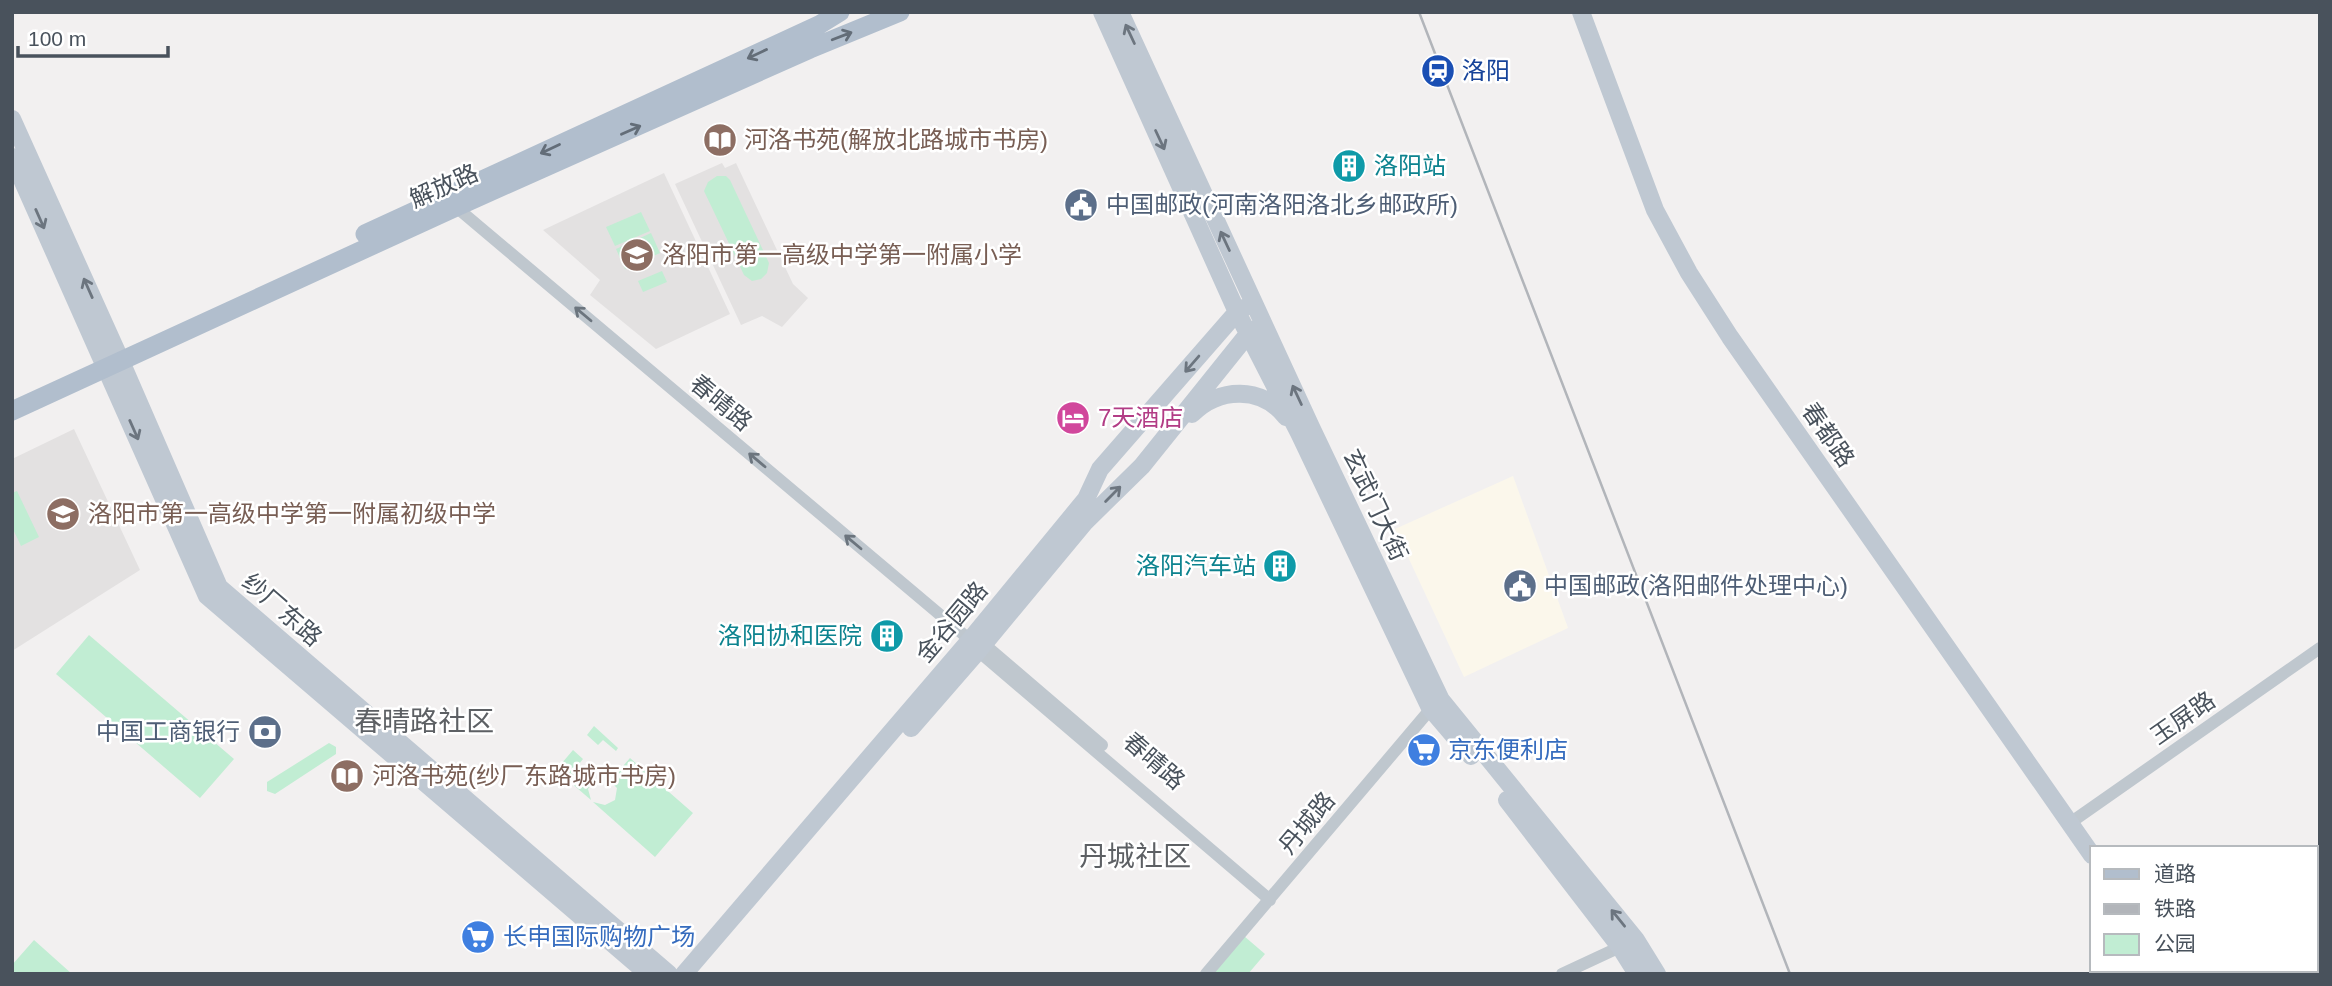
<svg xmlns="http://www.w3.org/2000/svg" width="2332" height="986" font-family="Arial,'Noto Sans SC',sans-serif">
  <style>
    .commercial { fill: #fbf7eb }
    .education { fill: #e3e1e1 }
    .green { fill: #c1edd3 }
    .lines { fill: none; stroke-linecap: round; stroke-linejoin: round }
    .minor { stroke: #bfc7ce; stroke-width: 12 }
    .secondary { stroke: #bfc8d2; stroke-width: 18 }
    .primary { stroke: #b1becd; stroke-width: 19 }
    .rail { stroke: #b2b5ba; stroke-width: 2.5 }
    .oneway { stroke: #6c757f }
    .oneway2 { stroke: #636d78 }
    .oneway3 { stroke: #6c757e }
    .labels { text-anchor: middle; stroke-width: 5; stroke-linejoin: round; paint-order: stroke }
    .transit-label { font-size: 24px; fill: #164399; stroke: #fff; text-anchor: start }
    .education-label { font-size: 24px; fill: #785e54; stroke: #fff; text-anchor: start }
    .culture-label { font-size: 24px; fill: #0d838f; stroke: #fff; text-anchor: end }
    .street-label { font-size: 24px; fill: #49525c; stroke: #fff }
    .service-label { font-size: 24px; fill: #4e5e75; stroke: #fff; text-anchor: start }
    .hotel-label { font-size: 24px; fill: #b23c85; stroke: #fff; text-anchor: start }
    .shop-label { font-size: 24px; fill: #366cbe; stroke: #fff; text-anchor: start }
    .quarter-label { font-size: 28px; fill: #5d6064; stroke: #fff }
  </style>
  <rect width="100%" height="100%" fill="#f2f0f0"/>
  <path class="commercial" d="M 1513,476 L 1568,628 L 1464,677 L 1395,529 Z"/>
  <path class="education" d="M 722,163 L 725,168 L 736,163 L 793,284 L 808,298 L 782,327 L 762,316 L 741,325 L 675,184 Z
    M 664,173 L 730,314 L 656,349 L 590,295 L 600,280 L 543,230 Z
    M 74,429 L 140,570 L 12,651 L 12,459 Z"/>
  <path class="green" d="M 717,176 L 726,176 L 730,180 L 769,263 L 767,273 L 761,279 L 752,281 L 744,275 L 704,191 L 708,182 Z
    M 641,212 L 650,231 L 615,246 L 606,227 Z
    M 651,233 L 660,253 L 625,269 L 616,249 Z
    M 662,271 L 667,282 L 643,292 L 638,281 Z
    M 17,491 L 39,537 L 21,546 L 12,527 L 12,493 Z
    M 89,635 L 234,759 L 200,798 L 56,674 Z
    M 594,726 L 618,748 L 616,751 L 603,740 L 598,745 L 587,735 Z
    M 329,743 L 336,747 L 336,754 L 275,794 L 267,791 L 267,782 Z
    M 573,750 L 583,759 L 579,764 L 596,779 L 588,789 L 591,800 L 556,770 Z
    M 630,758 L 693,813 L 655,857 L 593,802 L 605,805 L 615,800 L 617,788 L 610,781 Z
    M 1244,936 L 1265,954 L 1248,974 L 1212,974 Z
    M 34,940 L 72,974 L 12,974 L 12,965 Z"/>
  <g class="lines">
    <path class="minor" d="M 453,202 L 456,207 L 970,640 L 978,651 L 1270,900
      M 976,642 L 984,644 L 1102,745
      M 2070,823 L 2320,648
      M 1206,974 L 1434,705
      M 1562,974 L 1620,947"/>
    <path class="secondary" d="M 1102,12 L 1237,312 L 1299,433 L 1430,708 L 1471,756
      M 1120,12 L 1311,427 L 1441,700 L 1636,940 L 1657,974
      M 1581,12 L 1655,210 L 1689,273 L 1730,337 L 2092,855
      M 12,119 L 116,350 L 219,587 L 669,974
      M 12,157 L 207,596 L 648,974
      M 1192,414 C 1219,387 1262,386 1286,417
      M 911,728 L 978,651 L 1085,522 L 1142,466 L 1248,334 L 1256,329
      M 1507,800 L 1620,947 L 1637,974
      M 2173,970 L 2176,974
      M 684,974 L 970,640 L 1086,499 L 1100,469 L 1237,312 L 1244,308"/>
    <path class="primary" d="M 365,234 L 819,25 L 840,12
      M 12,411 L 456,207 L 810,49 L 900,12"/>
    <path class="rail" d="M 1419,12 L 1790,974"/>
  </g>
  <defs><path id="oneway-shaft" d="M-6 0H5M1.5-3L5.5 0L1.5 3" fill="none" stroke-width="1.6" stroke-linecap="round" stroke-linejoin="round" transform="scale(1.75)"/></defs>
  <g class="oneway">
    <use href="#oneway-shaft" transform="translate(1130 34) rotate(-115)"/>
    <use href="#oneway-shaft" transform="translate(1160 140) rotate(65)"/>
    <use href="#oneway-shaft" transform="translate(40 219) rotate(66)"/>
    <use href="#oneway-shaft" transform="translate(1225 241) rotate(-115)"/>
    <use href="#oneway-shaft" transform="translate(88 288) rotate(-114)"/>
    <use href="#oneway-shaft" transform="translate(1192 364) rotate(131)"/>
    <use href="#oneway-shaft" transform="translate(1297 395) rotate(-115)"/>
    <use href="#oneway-shaft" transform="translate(134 430) rotate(66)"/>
    <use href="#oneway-shaft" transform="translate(1113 494) rotate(-45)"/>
    <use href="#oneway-shaft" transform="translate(1618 918) rotate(-129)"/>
  </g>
  <g class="oneway2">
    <use href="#oneway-shaft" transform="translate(842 36) rotate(-21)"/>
    <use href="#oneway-shaft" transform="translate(757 54) rotate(155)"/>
    <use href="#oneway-shaft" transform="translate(631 130) rotate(-24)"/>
    <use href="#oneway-shaft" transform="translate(550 149) rotate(155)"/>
  </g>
  <g class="oneway3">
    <use href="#oneway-shaft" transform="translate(583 314) rotate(-140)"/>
    <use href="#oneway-shaft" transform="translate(757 460) rotate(-140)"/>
    <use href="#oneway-shaft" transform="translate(853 542) rotate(-140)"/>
  </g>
  <defs>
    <g id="station-disc" transform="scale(1.75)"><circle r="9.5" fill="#1a4fb4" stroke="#fff"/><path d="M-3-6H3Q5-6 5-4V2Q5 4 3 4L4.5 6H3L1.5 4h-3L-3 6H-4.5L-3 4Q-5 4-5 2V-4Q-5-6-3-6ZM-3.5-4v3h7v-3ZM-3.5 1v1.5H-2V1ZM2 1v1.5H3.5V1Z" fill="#fff"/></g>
    <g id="library-disc" transform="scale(1.75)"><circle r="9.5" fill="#8d6e63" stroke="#fff"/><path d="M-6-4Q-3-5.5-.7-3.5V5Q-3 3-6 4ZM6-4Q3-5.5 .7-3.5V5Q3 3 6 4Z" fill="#fff"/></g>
    <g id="building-disc" transform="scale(1.75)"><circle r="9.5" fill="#0f9aa8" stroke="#fff"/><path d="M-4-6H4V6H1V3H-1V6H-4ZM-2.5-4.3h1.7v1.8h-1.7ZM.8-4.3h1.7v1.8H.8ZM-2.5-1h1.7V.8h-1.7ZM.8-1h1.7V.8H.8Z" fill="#fff"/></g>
    <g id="civic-disc" transform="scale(1.75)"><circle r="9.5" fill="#5c6f8a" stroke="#fff"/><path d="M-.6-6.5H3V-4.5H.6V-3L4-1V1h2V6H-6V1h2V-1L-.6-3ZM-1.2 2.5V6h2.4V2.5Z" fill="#fff"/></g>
    <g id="school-disc" transform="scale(1.75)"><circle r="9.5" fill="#8d6e63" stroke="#fff"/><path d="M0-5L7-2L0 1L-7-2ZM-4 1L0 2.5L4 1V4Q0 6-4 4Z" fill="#fff"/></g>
    <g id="hotel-disc" transform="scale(1.75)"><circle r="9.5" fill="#d1479c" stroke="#fff"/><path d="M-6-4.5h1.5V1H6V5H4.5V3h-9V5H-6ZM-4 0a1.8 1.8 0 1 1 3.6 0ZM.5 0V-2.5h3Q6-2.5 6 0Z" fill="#fff"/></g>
    <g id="bank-disc" transform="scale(1.75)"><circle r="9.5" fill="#5c6f8a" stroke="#fff"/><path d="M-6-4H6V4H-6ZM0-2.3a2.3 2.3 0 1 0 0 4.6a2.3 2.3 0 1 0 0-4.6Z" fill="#fff"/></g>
    <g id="supermarket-disc" transform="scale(1.75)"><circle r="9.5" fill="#3f7fe0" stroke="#fff"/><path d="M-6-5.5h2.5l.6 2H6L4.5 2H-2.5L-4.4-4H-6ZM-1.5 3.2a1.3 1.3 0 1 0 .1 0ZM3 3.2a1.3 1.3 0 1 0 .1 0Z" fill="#fff"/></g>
  </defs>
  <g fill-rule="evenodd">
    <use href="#station-disc" x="1438" y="71"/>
    <use href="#library-disc" x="720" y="140"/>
    <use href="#building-disc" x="1349" y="166"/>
    <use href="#civic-disc" x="1081" y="205"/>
    <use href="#school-disc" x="637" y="255"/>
    <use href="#hotel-disc" x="1073" y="418"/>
    <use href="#school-disc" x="63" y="514"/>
    <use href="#building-disc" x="1280" y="566"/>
    <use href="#civic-disc" x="1520" y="586"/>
    <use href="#building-disc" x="887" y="636"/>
    <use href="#bank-disc" x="265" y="732"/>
    <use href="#supermarket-disc" x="1424" y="750"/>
    <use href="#library-disc" x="347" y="776"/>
    <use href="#supermarket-disc" x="478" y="937"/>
  </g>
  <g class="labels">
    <g class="transit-label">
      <text x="1462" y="79">洛阳</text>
    </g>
    <g class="education-label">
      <text x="744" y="148">河洛书苑(解放北路城市书房)</text>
      <text x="662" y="263">洛阳市第一高级中学第一附属小学</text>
      <text x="88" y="522">洛阳市第一高级中学第一附属初级中学</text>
      <text x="372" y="784">河洛书苑(纱厂东路城市书房)</text>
    </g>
    <g class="culture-label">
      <text x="1374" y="174" text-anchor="start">洛阳站</text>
      <text x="1256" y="574">洛阳汽车站</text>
      <text x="862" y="644">洛阳协和医院</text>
    </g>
    <g class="street-label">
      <text transform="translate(444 186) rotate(-24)" y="8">解放路</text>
      <text transform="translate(721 403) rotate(40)" y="8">春晴路</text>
      <text transform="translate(1828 435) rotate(55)" y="8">春都路</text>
      <text transform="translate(1375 505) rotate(65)" y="8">玄武门大街</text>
      <text transform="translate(282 610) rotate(41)" y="8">纱厂东路</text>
      <text transform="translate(952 622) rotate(-50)" y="8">金谷园路</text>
      <text transform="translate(2183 718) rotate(-35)" y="8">玉屏路</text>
      <text transform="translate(1154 761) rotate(41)" y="8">春晴路</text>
      <text transform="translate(1307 823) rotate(-50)" y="8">丹城路</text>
    </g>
    <g class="service-label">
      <text x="1106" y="213">中国邮政(河南洛阳洛北乡邮政所)</text>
      <text x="1544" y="594">中国邮政(洛阳邮件处理中心)</text>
      <text x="240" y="740" text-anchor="end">中国工商银行</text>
    </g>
    <g class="hotel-label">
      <text x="1098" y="426">7天酒店</text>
    </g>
    <g class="shop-label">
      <text x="1448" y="758">京东便利店</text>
      <text x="503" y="945">长申国际购物广场</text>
    </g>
    <g class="quarter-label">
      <text x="424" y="731">春晴路社区</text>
      <text x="1135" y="866">丹城社区</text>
    </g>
  </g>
  <rect width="2332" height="986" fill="none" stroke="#49525c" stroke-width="28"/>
  <rect x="2090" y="846" width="228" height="126" fill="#ffffff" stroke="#b6babe" stroke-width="2"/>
  <rect x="2104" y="869" width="35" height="10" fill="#b1becd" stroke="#b6babe" stroke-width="2"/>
  <text x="2154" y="881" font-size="21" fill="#49525c">道路</text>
  <rect x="2104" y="904" width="35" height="10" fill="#b2b5ba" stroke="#b6babe" stroke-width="2"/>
  <text x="2154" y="916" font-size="21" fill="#49525c">铁路</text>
  <rect x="2104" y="934" width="35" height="21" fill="#c1edd3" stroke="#b6babe" stroke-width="2"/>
  <text x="2154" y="951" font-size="21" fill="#49525c">公园</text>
  <path d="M18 46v10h150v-10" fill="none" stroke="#49525c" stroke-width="3.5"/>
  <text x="28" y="46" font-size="21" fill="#49525c" stroke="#ffffff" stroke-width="5" paint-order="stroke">100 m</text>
</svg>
